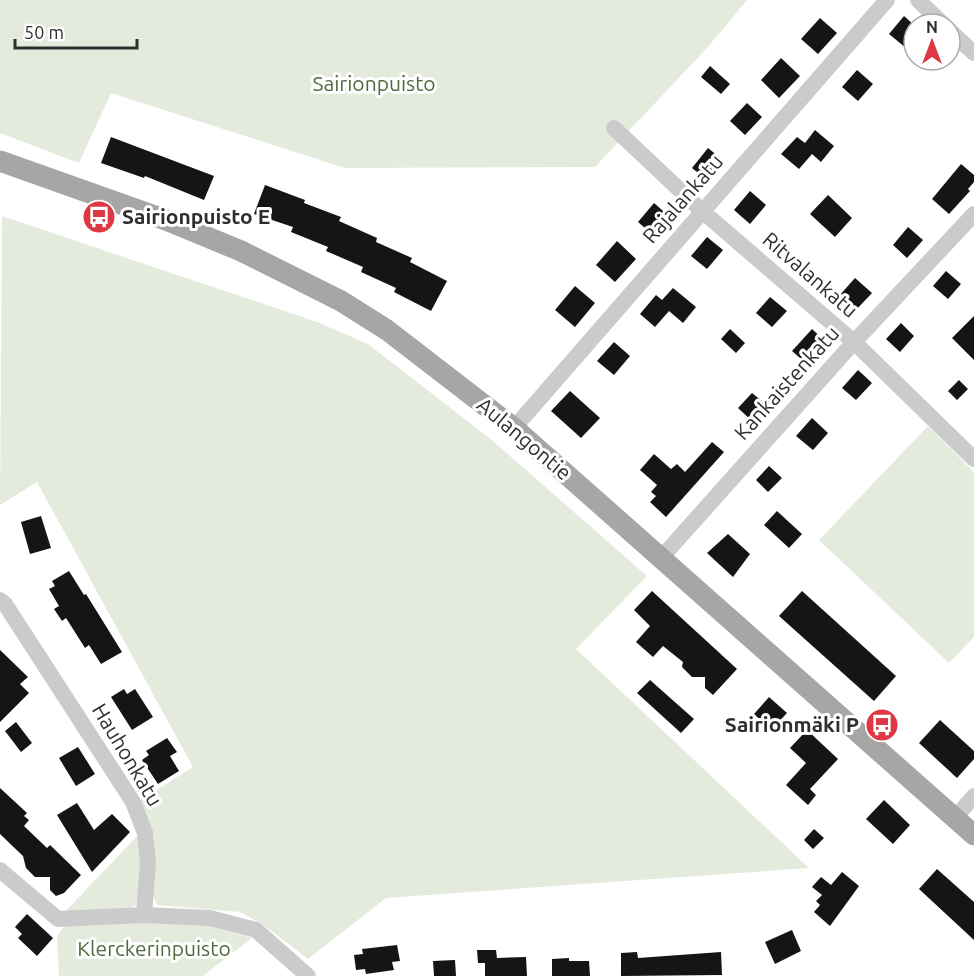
<svg xmlns="http://www.w3.org/2000/svg" width="974" height="976" font-family="Ubuntu,sans-serif">
  <style>
    .green { fill: #e4ebdd }
    .building { fill: #151515 }
    .lines { fill: none; stroke-linecap: round; stroke-linejoin: round }
    .minor { stroke: #cbcbcb; stroke-width: 16 }
    .major { stroke: #a6a6a6; stroke-width: 21 }
    .labels { text-anchor: middle; stroke-width: 6; stroke-linejoin: round; paint-order: stroke }
    .park-label { font-size: 21px; fill: #52683e; stroke: #fff }
    .street-label { font-size: 21px; fill: #2e2e2e; stroke: #fff }
    .poi-label { font-size: 21px; font-weight: bold; fill: #2e2e2e; stroke: #fff; text-anchor: start }
  </style>
  <rect width="100%" height="100%" fill="#fff"/>
  <path class="green" d="M 0,0 L 747,0 L 707,48 L 595,167 L 345,168 L 111,93 L 79,163 L 0,133 Z
    M 2,216 L 317,322 L 368,344 L 493,441 L 647,576 L 576,649 L 809,868 L 386,898 L 308,959 L 265,926 L 240,912 L 157,905 L 152,894 L 154,838 L 139,801 L 193,767 L 37,482 L 0,505 Z
    M 928,426 L 974,472 L 974,637 L 949,663 L 819,540 Z
    M 138,835 L 142,858 L 140,904 L 127,909 L 64,913 Z
    M 146,922 L 205,925 L 252,938 L 203,976 L 59,976 L 57,938 L 64,925 Z"/>
  <path class="building" d="M 904,16 L 914,25 L 914,39 L 906,48 L 889,34 Z
    M 820,18 L 837,33 L 818,54 L 801,39 Z
    M 781,58 L 800,76 L 779,98 L 761,80 Z
    M 710,66 L 730,84 L 721,94 L 701,77 Z
    M 857,70 L 873,84 L 858,101 L 842,87 Z
    M 747,103 L 762,117 L 745,135 L 730,121 Z
    M 815,130 L 834,146 L 821,162 L 812,154 L 799,169 L 781,154 L 797,137 L 805,143 Z
    M 111,137 L 214,176 L 204,200 L 145,176 L 144,178 L 101,163 Z
    M 708,148 L 724,161 L 708,181 L 692,168 Z
    M 961,164 L 974,175 L 974,182 L 968,189 L 970,191 L 949,214 L 932,199 Z
    M 265,185 L 305,200 L 304,203 L 341,217 L 339,221 L 377,238 L 376,242 L 412,258 L 410,262 L 447,281 L 431,311 L 394,292 L 396,288 L 361,272 L 363,267 L 326,251 L 328,247 L 291,232 L 293,227 L 254,214 Z
    M 750,191 L 766,205 L 750,224 L 734,210 Z
    M 828,195 L 852,218 L 835,237 L 810,214 Z
    M 654,203 L 670,217 L 654,236 L 638,222 Z
    M 908,227 L 923,240 L 907,258 L 893,245 Z
    M 707,237 L 723,250 L 707,269 L 691,256 Z
    M 617,241 L 636,259 L 615,282 L 596,265 Z
    M 946,271 L 961,284 L 948,299 L 933,286 Z
    M 855,278 L 872,293 L 855,311 L 839,296 Z
    M 575,286 L 595,303 L 575,327 L 555,310 Z
    M 673,288 L 696,307 L 683,323 L 669,311 L 655,327 L 640,314 L 656,295 L 662,300 Z
    M 770,297 L 787,311 L 772,327 L 756,313 Z
    M 974,316 L 974,360 L 952,338 Z
    M 901,323 L 914,336 L 900,352 L 886,339 Z
    M 730,329 L 745,343 L 736,353 L 721,339 Z
    M 812,329 L 827,343 L 807,364 L 792,351 Z
    M 614,342 L 630,356 L 614,375 L 597,361 Z
    M 858,370 L 872,383 L 856,400 L 842,388 Z
    M 959,380 L 968,389 L 957,400 L 948,391 Z
    M 570,391 L 600,418 L 581,438 L 551,411 Z
    M 752,393 L 768,406 L 753,422 L 738,408 Z
    M 812,418 L 828,433 L 813,450 L 796,436 Z
    M 712,442 L 724,452 L 666,517 L 650,502 L 656,496 L 651,492 L 657,485 L 640,470 L 654,454 L 671,469 L 677,464 L 685,472 Z
    M 769,466 L 782,478 L 768,492 L 756,480 Z
    M 777,511 L 802,534 L 789,548 L 764,525 Z
    M 41,516 L 51,548 L 30,554 L 21,522 Z
    M 728,534 L 750,554 L 733,577 L 707,553 Z
    M 69,571 L 84,595 L 86,594 L 122,652 L 101,664 L 89,645 L 85,648 L 66,618 L 62,621 L 54,609 L 59,606 L 49,589 L 55,586 L 52,581 Z
    M 652,591 L 737,669 L 713,695 L 705,688 L 705,677 L 692,677 L 682,667 L 683,662 L 663,646 L 653,657 L 636,642 L 650,626 L 634,610 Z
    M 802,591 L 896,676 L 874,701 L 779,616 Z
    M 0,650 L 28,677 L 20,684 L 29,693 L 0,722 Z
    M 650,680 L 694,719 L 681,733 L 637,693 Z
    M 124,689 L 127,694 L 135,689 L 153,717 L 132,730 L 111,697 Z
    M 769,697 L 787,713 L 771,730 L 754,714 Z
    M 940,720 L 974,751 L 974,759 L 957,778 L 919,743 Z
    M 16,722 L 32,743 L 21,752 L 5,731 Z
    M 807,730 L 838,759 L 810,789 L 816,795 L 808,805 L 786,785 L 806,763 L 790,748 Z
    M 167,738 L 177,752 L 170,756 L 179,771 L 158,784 L 142,760 L 149,755 L 146,751 Z
    M 78,747 L 95,774 L 76,786 L 59,758 Z
    M 0,788 L 27,813 L 24,816 L 29,820 L 24,826 L 47,848 L 50,845 L 81,875 L 64,893 L 56,896 L 50,890 L 50,877 L 35,877 L 26,868 L 23,856 L 0,834 Z
    M 884,800 L 910,825 L 893,844 L 866,819 Z
    M 77,803 L 94,830 L 112,814 L 130,832 L 92,872 L 57,815 Z
    M 814,829 L 824,838 L 813,849 L 804,840 Z
    M 937,869 L 974,902 L 974,940 L 919,889 Z
    M 842,872 L 859,886 L 830,926 L 814,912 L 820,905 L 816,901 L 822,895 L 812,887 L 821,877 L 831,885 Z
    M 27,914 L 53,938 L 37,956 L 18,938 L 22,934 L 15,927 Z
    M 792,930 L 801,951 L 775,964 L 765,942 Z
    M 397,945 L 400,961 L 392,962 L 394,970 L 366,974 L 365,969 L 356,970 L 354,955 L 363,954 L 362,949 Z
    M 477,950 L 496,950 L 497,958 L 526,957 L 527,976 L 485,976 L 485,963 L 478,963 Z
    M 637,952 L 638,958 L 721,952 L 722,975 L 621,976 L 621,953 Z
    M 569,958 L 569,961 L 589,961 L 590,976 L 552,976 L 552,959 Z
    M 455,960 L 456,976 L 434,976 L 433,961 Z"/>
  <g class="lines">
    <path class="minor" d="M 918,0 L 943,24
      M 950,31 L 974,53
      M 614,128 L 702,211 L 854,342 L 974,459
      M 514,428 L 887,0
      M 661,558 L 854,342 L 974,214
      M 0,600 L 5,604 L 133,802 L 145,833 L 148,862 L 144,915 L 210,918 L 256,930 L 308,976
      M 955,818 L 974,796
      M 0,870 L 58,919 L 144,915"/>
    <path class="major" d="M 0,161 L 166,220 L 241,251 L 341,301 L 387,330 L 514,428 L 974,835"/>
  </g>
  <defs>
    <g id="bus-disc" transform="scale(1.725)"><circle r="9.5" fill="#de3845" stroke="#fff"/><path d="M-5-6H5V4H4V6H2V4H-2V6H-4V4H-5ZM-3.5-4V0h7V-4ZM-3.5 1.2v1.5H-2V1.2ZM2 1.2v1.5H3.5V1.2Z" fill="#fff"/></g>
  </defs>
  <g fill-rule="evenodd">
    <use href="#bus-disc" x="99" y="217"/>
    <use href="#bus-disc" x="882" y="725"/>
  </g>
  <g class="labels">
    <g class="park-label">
      <text x="374" y="91">Sairionpuisto</text>
      <text x="154" y="956">Klerckerinpuisto</text>
    </g>
    <g class="street-label">
      <text transform="translate(683 199) rotate(-49)" y="7">Rajalankatu</text>
      <text transform="translate(810 275) rotate(41)" y="7">Ritvalankatu</text>
      <text transform="translate(787 383) rotate(-48)" y="7">Kankaistenkatu</text>
      <text transform="translate(524 439) rotate(40)" y="7">Aulangontie</text>
      <text transform="translate(127 755) rotate(59)" y="7">Hauhonkatu</text>
    </g>
    <g class="poi-label">
      <text x="122" y="224">Sairionpuisto E</text>
      <text x="859" y="732" text-anchor="end">Sairionmäki P</text>
    </g>
  </g>
  <g transform="translate(932 42)"><circle r="28" fill="#ffffff" stroke="#ababab" stroke-width="1.5"/>
  <path d="M0-4.5L10 22L0 15L-10 22Z" fill="#de3845"/>
  <text y="-9" font-size="16" font-weight="bold" text-anchor="middle" fill="#2e2e2e">N</text>
  </g>
  <path d="M15 39v9h122v-9" fill="none" stroke="#2e2e2e" stroke-width="3"/>
  <text x="24" y="39" font-size="18" fill="#2e2e2e" stroke="#ffffff" stroke-width="4.5" paint-order="stroke">50 m</text>
</svg>
